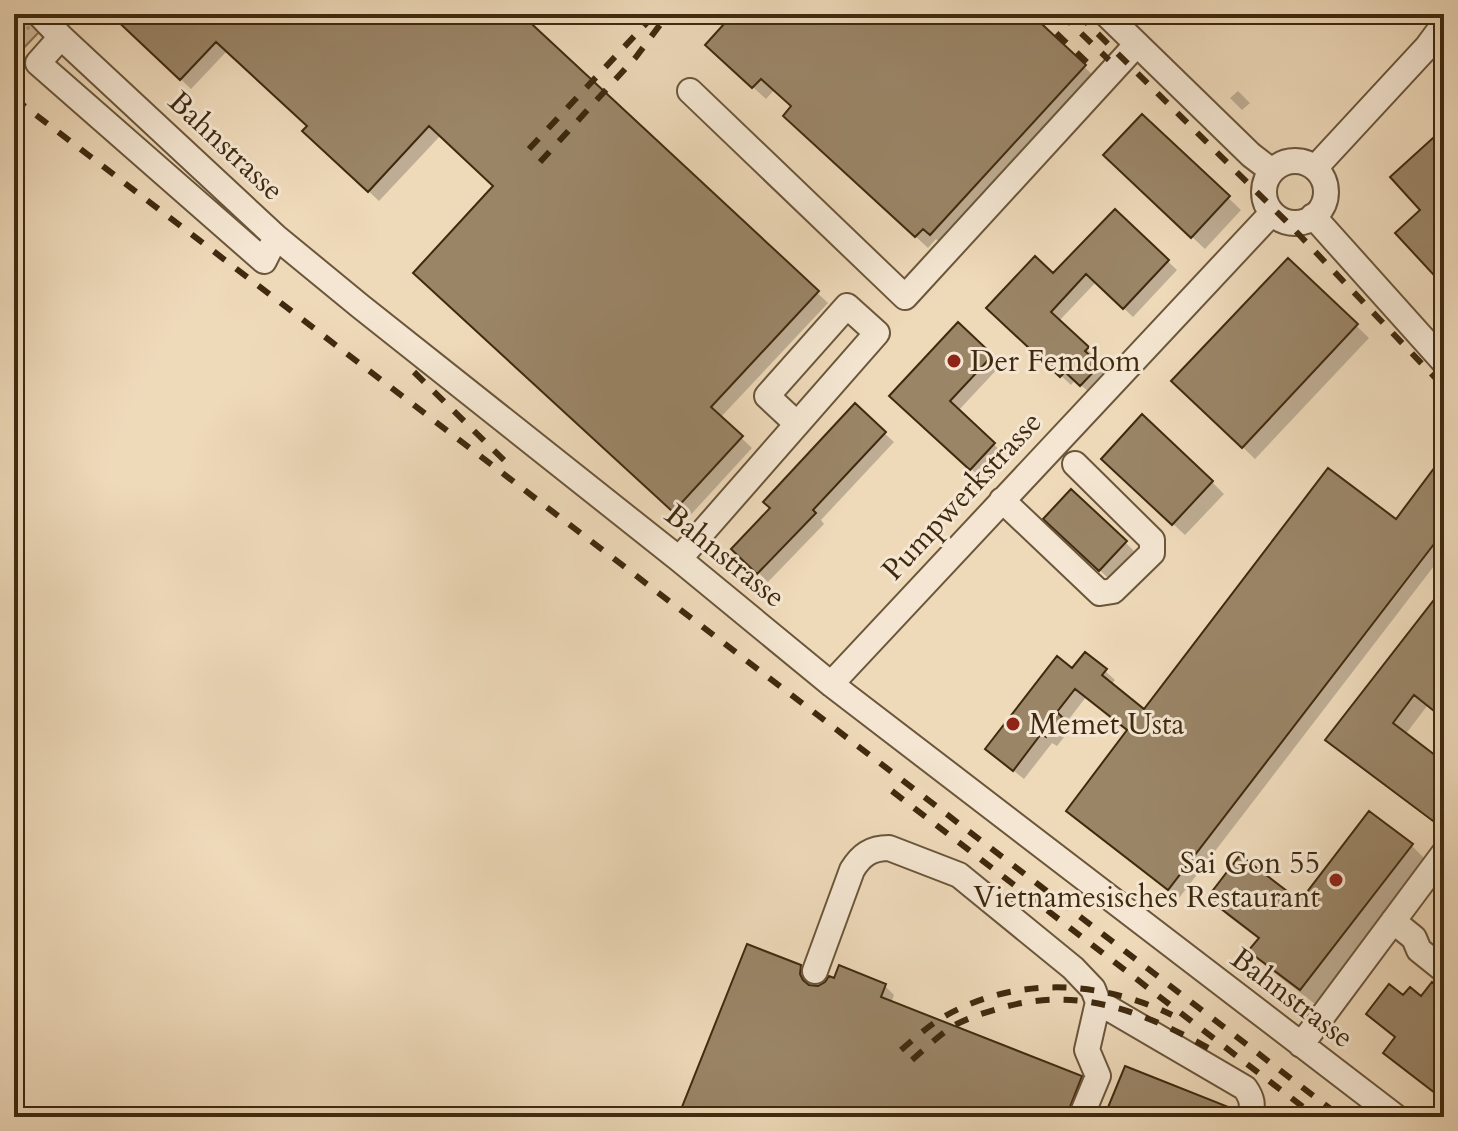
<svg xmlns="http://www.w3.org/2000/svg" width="1458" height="1131" font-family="Cardo,serif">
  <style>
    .grass { fill: url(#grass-dots); stroke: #887256; stroke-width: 2 }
    .shadow { fill: #0003 }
    .building { fill: #9a8567; stroke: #3f2a0f; stroke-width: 2 }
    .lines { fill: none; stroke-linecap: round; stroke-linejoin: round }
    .minor-casing { stroke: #6b563a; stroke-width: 28 }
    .minor { stroke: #f4e6d2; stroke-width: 24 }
    .rail { stroke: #3f2a0f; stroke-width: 6; stroke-dasharray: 14 14; stroke-linecap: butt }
    .poi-dot { fill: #8f2418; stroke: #f4e6d2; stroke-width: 3 }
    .labels { text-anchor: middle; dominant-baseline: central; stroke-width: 6; stroke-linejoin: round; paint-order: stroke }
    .street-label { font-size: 30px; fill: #3f2a0f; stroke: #f4e6d2 }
    .poi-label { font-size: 30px; fill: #3f2a0f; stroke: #f4e6d2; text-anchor: start }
  </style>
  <defs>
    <pattern id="grass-dots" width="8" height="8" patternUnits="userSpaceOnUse" patternTransform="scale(2)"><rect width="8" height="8" fill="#d0bb9c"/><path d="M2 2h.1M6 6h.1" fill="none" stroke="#aa987e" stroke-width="1.8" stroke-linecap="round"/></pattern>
  </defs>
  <rect width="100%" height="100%" fill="#eed9b9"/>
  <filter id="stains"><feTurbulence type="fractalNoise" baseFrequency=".0025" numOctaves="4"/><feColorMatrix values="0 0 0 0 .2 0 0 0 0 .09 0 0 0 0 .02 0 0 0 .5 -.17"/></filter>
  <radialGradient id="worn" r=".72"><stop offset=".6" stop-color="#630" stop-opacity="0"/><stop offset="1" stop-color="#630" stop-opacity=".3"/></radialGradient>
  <path class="grass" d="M14,14H28L42,29L14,58Z"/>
  <path class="shadow" d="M112,14H518L828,303L720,418L752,448L685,521L426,283L496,186L441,135L379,201L315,141L309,126L227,51L191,89Z
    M736,14H1028L1097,79L943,246L936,239L928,248L798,128L793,107L774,90L766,99L720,57Z
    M1238,91L1250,103L1242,110L1230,98Z
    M1142,116L1241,210L1205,249L1118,168Z
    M1115,211L1177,270L1133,317L1096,282L1058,322L1096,358L1093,361L1107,375L1090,393L1075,380L1071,385L989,308L1053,276Z
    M1288,260L1369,338L1255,459L1174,381Z
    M958,325L1001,365L958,411L1003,453L980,477L901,405Z
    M855,406L894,442L821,520L824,524L768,582L734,549L772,508Z
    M1444,465V553L1179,898L1078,821L1068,811L1129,731L1086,697L1066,723L1071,728L1057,746L1052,743L1024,779L997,758L1072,671H1105L1115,680L1111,685L1144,711L1397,522Z
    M1116,471L1212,482L1224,494L1185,535Z
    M1046,519L1125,542L1134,551L1109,579Z
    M1444,591V719L1427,706L1405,735L1444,764V830L1340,752L1328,740Z
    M1411,845L1430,864L1319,1007L1269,969L1251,951L1260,940L1228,916L1209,897L1300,904Z
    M800,967L809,977L810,987L885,986L894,995L891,1003L1080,1078L1090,1087L1077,1117H680Z"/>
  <path class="building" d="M110,14H521L819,291L711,407L743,436L673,512L413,273L493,186L429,126L368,192L302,131L307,126L216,42L180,80Z
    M733,14H1031L1086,65L930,235L923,229L915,237L783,116L791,106L761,79L752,88L705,45Z
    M1142,114L1230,196L1191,238L1103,155Z
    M1444,128V286L1395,233L1420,210L1390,177Z
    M1115,209L1169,260L1123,309L1086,274L1051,312L1089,347L1085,351L1100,365L1080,386L1065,372L1060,377L986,308L1035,256L1053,273Z
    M1288,258L1358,324L1242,448L1171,381Z
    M958,322L993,355L950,401L995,443L970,470L889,396Z
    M855,403L886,432L813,510L816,513L757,574L731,549L770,508L763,502Z
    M1142,414L1213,481L1172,525L1101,459Z
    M1444,455V531L1168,890L1066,811L1127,730L1075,689L1057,712L1062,717L1046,737L1041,734L1013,771L985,749L1057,656L1072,668L1085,652L1107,669L1102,675L1144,709L1328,468L1396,519Z
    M1071,489L1127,541L1099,571L1043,519Z
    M1444,587V719L1414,695L1393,723L1444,762V808L1433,821L1325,740Z
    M1369,811L1413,844L1300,990L1248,951L1259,938L1207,898L1240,855L1300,901Z
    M747,944L801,965L800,974L803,980L809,985L818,986L825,982L829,976L834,978L839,965L886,984L881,997L1082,1076L1066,1117H678Z
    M1432,982L1444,992V1100L1383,1053L1395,1037L1366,1014L1389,984L1403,995L1410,987L1421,996Z
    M1125,1066L1236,1110L1234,1117H1104Z"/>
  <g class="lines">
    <defs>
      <path id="minor" d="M39,14L61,37L276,237L360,306L679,559L831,684L1396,1117
        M1106,14L1251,155L1272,171
        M61,37L38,63L264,261L276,237
        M690,91L905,297L1137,44
        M1264 192a31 31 0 1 1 62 0a31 31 0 1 1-62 0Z
        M1315,168L1427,47L1444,24
        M1313,216L1444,362
        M1002,500L1100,593L1113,591L1152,553V540L1075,464
        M679,559L877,333L847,306L767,396L797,424
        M831,684L1272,213
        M1393,921L1414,938L1419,950L1444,970
        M815,971L852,870C861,855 871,848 889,848L959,875L1073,968L1093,989L1098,1002L1087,1050L1098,1076L1081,1117
        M1098,1002L1245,1088C1252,1098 1254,1105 1249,1117
        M1301,1045L1444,853"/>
    </defs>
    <use href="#minor" class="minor-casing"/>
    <use href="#minor" class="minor"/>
    <path class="rail" d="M1036,14L1093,68
      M1061,14L1109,60
      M1078,14L1286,221L1444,387
      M14,98L1341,1117
      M529,149L655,14
      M540,162L636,57L668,14
      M414,372L513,469
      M892,791L1316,1117
      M901,1050C914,1039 926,1028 940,1019C1011,976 1099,979 1172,1015
      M912,1060C926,1048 940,1034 955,1025C972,1016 990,1011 1008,1006C1087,986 1152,1016 1219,1054"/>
  </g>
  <g class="poi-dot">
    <circle cx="954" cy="361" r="8"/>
    <circle cx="1013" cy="724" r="8"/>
    <circle cx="1336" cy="880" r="8"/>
  </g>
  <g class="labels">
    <g class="street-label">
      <text transform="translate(226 146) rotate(43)">Bahnstrasse</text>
      <text transform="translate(962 496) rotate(-47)">Pumpwerkstrasse</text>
      <text transform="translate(725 556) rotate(39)">Bahnstrasse</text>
      <text transform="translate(1292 998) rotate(37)">Bahnstrasse</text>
    </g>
    <g class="poi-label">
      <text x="970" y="361">Der Femdom</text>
      <text x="1029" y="724">Memet Usta</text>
      <text x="1320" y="863" text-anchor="end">Sai Gon 55<tspan x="1320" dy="34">Vietnamesisches Restaurant</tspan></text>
    </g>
  </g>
  <rect width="1458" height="1131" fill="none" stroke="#eed9b9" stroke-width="48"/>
  <rect x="16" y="16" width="1426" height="1099" fill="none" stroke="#3f2a0f" stroke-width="4"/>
  <rect x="24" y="24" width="1410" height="1083" fill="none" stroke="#3f2a0f" stroke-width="2"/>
  <rect width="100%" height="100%" filter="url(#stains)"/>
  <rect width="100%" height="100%" fill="url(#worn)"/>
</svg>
